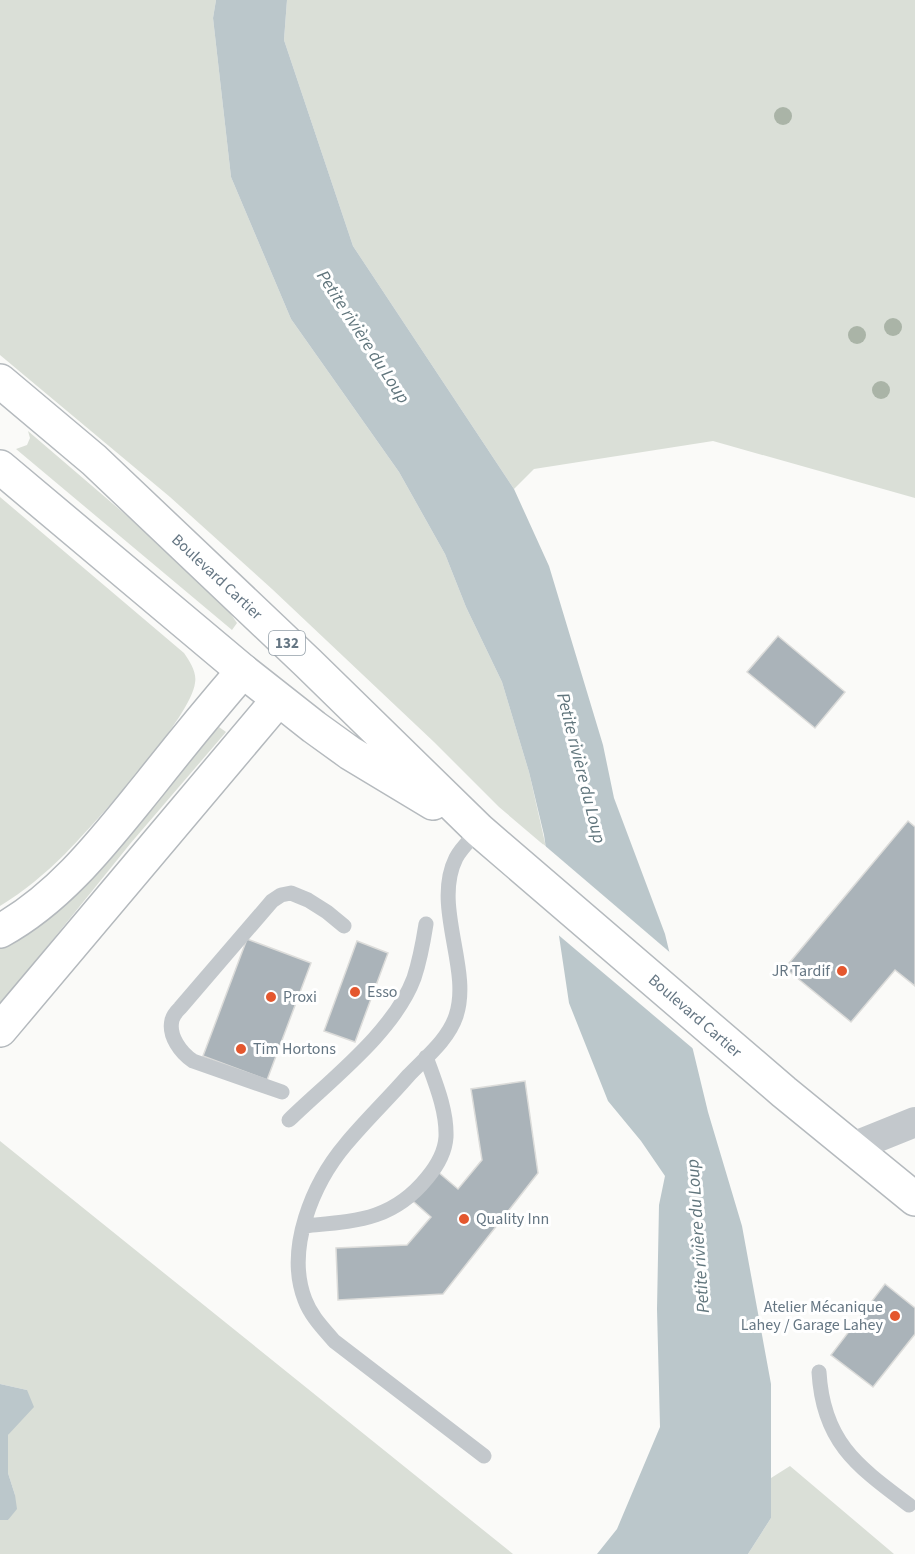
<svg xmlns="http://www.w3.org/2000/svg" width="915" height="1554" font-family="'Source Sans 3',sans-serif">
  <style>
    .green { fill: #dadfd7 }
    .water { fill: #bbc7cb }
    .pier { fill: #fafaf8 }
    .building { fill: #aab3b9; stroke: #dcdcda; stroke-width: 1.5 }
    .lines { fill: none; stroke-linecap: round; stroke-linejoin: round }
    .primary-casing { stroke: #b5babe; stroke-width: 36 }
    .highway-casing { stroke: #b4b9bd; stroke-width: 36 }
    .lane { stroke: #c3c8cc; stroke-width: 15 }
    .street { stroke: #c3c8cc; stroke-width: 30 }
    .primary { stroke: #fff; stroke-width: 33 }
    .highway { stroke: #fff; stroke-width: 33 }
    .tree { fill: #aab4a7 }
    .poi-dot { fill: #e4572e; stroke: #fff; stroke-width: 2 }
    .labels { text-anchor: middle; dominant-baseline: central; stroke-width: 6; stroke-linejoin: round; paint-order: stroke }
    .shield { fill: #fff; stroke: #939fa8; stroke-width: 1.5 }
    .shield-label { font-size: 15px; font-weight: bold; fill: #657683 }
    .street-label { font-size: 16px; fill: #657683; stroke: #fff }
    .poi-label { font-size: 16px; fill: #657683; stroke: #fff; text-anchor: start }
    .water-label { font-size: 18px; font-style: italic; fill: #60757c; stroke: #fff }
  </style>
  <rect width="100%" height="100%" fill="#fafaf8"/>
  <path class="green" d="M0,0H216L213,18L231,177L291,319L399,472L445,554L466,607L502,682L529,772L546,847L499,807L434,742L272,589L170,497L0,355Z
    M287,0H915V498L713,441L534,469L514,489L353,246L284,40Z
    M28,431L189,569L228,610L237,623L232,630L16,449L27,445L30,438Z
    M0,497L184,653C190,662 197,672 195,683C191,718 93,825 65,854C46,873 23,892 0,906Z
    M219,727L226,732L130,844L0,1005V947Z
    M0,1141L513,1554H0V1520H8L15,1495L8,1473V1435L27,1390L0,1384Z
    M790,1466L894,1554H748L771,1518V1478Z"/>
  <path class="water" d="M216,0H287L284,40L353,246L514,489L549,566L603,745L614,798L665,934L708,1112L742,1226L771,1384V1518L748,1554H597L617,1529L660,1427L657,1309L659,1205L665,1176L641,1141L608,1101L569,1003L544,835L529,772L502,682L466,607L445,554L399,472L291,319L231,177L213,18Z
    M0,1384L27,1390L34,1407L8,1435V1473L15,1495L17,1509L8,1520H0Z"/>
  <path class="pier" d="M543,844L673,955L697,1052L556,933Z"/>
  <path class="building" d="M778,636L845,692L815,728L747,672Z
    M908,821L915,827V986L895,970L851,1022L785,968Z
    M247,939L311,963L267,1080L203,1056Z
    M357,941L388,953L355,1042L324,1031Z
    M525,1081L538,1173L443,1294L338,1300L336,1248L407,1245L431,1217L406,1195L431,1166L458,1189L482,1160L471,1089Z
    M885,1284L915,1308V1334L873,1387L831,1355Z"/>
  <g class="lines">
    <defs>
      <path id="primary" d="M0,381L94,460L308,663L479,830L784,1092L915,1199
        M0,467L243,671L314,727L350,753L433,803"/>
      <path id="highway" d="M0,931C62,897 106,838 150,784C180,746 211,708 243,671
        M0,1030L278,700"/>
    </defs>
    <use href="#primary" class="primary-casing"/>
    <use href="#highway" class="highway-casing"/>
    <path class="lane" d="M479,830C472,838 461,848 456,858C432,906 472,969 456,1016C448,1040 425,1058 408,1076C388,1099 366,1120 346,1144C313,1183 285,1249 305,1300C311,1316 323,1328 334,1341L484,1456
      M282,1092L193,1061C181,1053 168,1036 172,1020C173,1016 177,1011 180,1008L272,901L281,895L291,893L308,900L327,912L344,926
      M289,1120C330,1080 394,1032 414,978C420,960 423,943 426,924
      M304,1226C355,1221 392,1221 427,1178C437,1166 445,1153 446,1137C447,1110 435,1082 426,1057
      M819,1372C823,1442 857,1466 909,1505"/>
    <path class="street" d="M853,1147L915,1122"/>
    <use href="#primary" class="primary"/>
    <use href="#highway" class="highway"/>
  </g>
  <g class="tree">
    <circle cx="783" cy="116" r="9"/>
    <circle cx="893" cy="327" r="9"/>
    <circle cx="857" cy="335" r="9"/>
    <circle cx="881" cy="390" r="9"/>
  </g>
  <g class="poi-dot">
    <circle cx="842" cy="971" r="6"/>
    <circle cx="355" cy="992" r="6"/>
    <circle cx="271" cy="997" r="6"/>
    <circle cx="241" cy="1049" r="6"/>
    <circle cx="464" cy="1219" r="6"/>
    <circle cx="895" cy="1316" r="6"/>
  </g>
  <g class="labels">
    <rect class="shield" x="269" y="631" width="36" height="24" rx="4.5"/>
    <g class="shield-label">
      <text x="287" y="643">132</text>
    </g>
    <g class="street-label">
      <text transform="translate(217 577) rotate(43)">Boulevard Cartier</text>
      <text transform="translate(695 1016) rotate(41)">Boulevard Cartier</text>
    </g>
    <g class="poi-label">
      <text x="830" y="971" text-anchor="end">JR Tardif</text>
      <text x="367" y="992">Esso</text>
      <text x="283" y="997">Proxi</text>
      <text x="253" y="1049">Tim Hortons</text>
      <text x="476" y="1219">Quality Inn</text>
      <text x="883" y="1307" text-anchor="end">Atelier Mécanique<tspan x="883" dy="18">Lahey / Garage Lahey</tspan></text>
    </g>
    <g class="water-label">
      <text transform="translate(363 337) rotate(57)">Petite rivière du Loup</text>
      <text transform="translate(581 768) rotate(76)">Petite rivière du Loup</text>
      <text transform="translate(698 1236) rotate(-94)">Petite rivière du Loup</text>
    </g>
  </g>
</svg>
